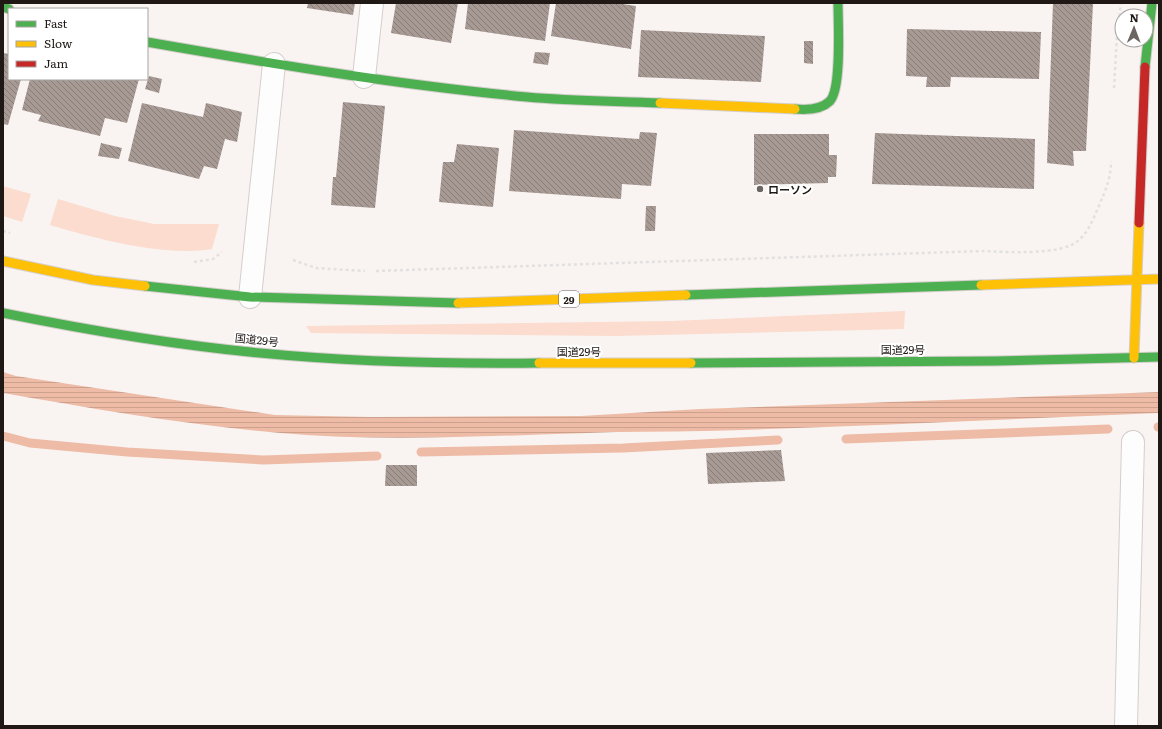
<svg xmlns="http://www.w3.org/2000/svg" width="1162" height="729" font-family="Literata,'Noto Sans JP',serif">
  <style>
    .green { fill: #fbdcce }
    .water { fill: url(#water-rules) }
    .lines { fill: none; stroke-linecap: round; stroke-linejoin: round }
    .stream { stroke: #eebca6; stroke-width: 9 }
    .building { fill: url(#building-back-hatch) }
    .street-casing { stroke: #d4cecb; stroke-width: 24 }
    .fast-casing { stroke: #d4cecb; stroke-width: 11 }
    .slow-casing { stroke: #d4cecb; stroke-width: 11 }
    .jam-casing { stroke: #d4cecb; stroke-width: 11 }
    .path { stroke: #e2e0e0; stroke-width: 2.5; stroke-dasharray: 3 3; stroke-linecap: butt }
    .street { stroke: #fefdfd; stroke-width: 22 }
    .fast { stroke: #4caf50; stroke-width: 9 }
    .slow { stroke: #ffc107; stroke-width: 9 }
    .jam { stroke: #c62828; stroke-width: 9 }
    .poi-dot { fill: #6c6562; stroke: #fff; stroke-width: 1.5 }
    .labels { text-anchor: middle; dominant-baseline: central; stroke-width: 4; stroke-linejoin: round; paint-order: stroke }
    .shield { fill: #fff; stroke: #635d5b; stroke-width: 1 }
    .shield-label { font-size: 10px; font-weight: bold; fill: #201815 }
    .poi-label { font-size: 11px; font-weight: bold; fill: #201815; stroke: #fff; text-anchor: start }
    .street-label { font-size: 11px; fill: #201815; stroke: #fff }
  </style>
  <defs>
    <pattern id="water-rules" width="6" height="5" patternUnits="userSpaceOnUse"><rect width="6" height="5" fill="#eebca6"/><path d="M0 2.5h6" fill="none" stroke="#cca18e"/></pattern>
    <pattern id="building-back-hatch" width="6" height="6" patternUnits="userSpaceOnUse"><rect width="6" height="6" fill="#a79993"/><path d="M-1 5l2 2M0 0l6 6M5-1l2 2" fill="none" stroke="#887c77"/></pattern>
  </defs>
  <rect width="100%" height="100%" fill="#f9f4f2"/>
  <path class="green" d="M3,186L31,194L22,222L3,216Z
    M58,199L115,216L154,224H219L212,249C163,257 98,239 50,225Z
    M905,311L904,329L616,336L311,333L306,326L671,321Z"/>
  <path class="water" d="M3,372L16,376L275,415L371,417L581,416L700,409L1159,392V413C1008,419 856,427 705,431C666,432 627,431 588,433C486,436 382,442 280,433C187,425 95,409 3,393Z"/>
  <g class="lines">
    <path class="stream" d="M1158,427H1159
      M3,436L30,443L127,452L264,460L377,456
      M846,439L1108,429
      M421,452L623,448L778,440"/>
  </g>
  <path class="building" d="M308,3H355L353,15L307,8Z
    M396,3H458L451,43L391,33Z
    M468,3H550L545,41L465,29Z
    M556,3H616L636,6L631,49L551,36Z
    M1053,3H1093L1086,151H1073L1074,166L1047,163Z
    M907,29L1041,32L1039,79L951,77L950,87H926L927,77L906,76Z
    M641,30L765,36L761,82L638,77Z
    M804,41H813V64L804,63Z
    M535,52L550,53L548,65L533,63Z
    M3,53L9,54V79H21L8,125L3,124Z
    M149,76L162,79L159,93L145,89Z
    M30,79H139L127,123L105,118L100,136L38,121L41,115L22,110Z
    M343,102L385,106L375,208L331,205L333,177H336Z
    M142,103L203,117L206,103L242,112L237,142L225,139L217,169L204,166L199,179L128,161Z
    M514,130L639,139L640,132L657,133L651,186L622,184L621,199L509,191Z
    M875,133L1035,139L1034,189L872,184Z
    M754,134H829V155H837L836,177H828V183L754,185Z
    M101,143L122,148L119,159L98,156Z
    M457,144L499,148L493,207L439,202L443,162H454Z
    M646,206H656L655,231H645Z
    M781,450L785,481L708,484L706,453Z
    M386,465H417V486H385Z"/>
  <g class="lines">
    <defs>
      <path id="street" d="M364,77L372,3
        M250,297L274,64
        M1126,726L1133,442"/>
      <path id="fast" d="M3,7L9,9
        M147,42C273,64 399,85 527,97C571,101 615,101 660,103
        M1145,67L1152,3
        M795,109C806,110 821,110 830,101C842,88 838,22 838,3
        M145,286L250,297L458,303
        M686,295L981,285
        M3,313C87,330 175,345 260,353C353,362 446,364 539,363
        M691,363L996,361L1159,357"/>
      <path id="slow" d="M660,103L795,109
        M3,261L93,280L145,286
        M981,285L1159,279
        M458,303L686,295
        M1134,358L1139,223
        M539,363H691"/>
      <path id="jam" d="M1139,223L1145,67"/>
    </defs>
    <use href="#street" class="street-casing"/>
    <use href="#fast" class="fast-casing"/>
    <use href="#slow" class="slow-casing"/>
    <use href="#jam" class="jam-casing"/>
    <path class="path" d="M1114,88L1117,35L1121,3
      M3,231L10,233
      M293,260L316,268L365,271
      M194,262L213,259L222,252
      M376,271L983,251C1005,252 1063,256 1079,240C1089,231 1093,219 1098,208C1105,191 1111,180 1111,161"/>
    <use href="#street" class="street"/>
    <use href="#fast" class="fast"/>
    <use href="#slow" class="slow"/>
    <use href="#jam" class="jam"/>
  </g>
  <circle class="poi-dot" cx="760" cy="189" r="4"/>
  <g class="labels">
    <rect class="shield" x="559" y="291" width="20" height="16" rx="3"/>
    <g class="shield-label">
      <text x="569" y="299">29</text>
    </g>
    <g class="poi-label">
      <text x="768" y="189">ローソン</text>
    </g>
    <g class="street-label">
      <text transform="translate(257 339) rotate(6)">国道29号</text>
      <text x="903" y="349">国道29号</text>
      <text x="579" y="351">国道29号</text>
    </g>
  </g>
  <rect width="1162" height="729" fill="none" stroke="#201815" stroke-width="8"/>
  <rect x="8" y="8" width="140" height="72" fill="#ffffff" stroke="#a6a3a1"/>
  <rect x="16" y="21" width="20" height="6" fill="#4caf50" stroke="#a6a3a1"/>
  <text x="44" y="28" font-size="12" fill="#201815">Fast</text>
  <rect x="16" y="41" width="20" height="6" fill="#ffc107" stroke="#a6a3a1"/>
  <text x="44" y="48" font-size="12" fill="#201815">Slow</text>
  <rect x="16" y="61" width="20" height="6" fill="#c62828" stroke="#a6a3a1"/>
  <text x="44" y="68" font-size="12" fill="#201815">Jam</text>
  <g transform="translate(1134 28) rotate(1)"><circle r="19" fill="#ffffff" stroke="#a6a3a1"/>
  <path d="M0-3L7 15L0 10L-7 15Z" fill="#6c6562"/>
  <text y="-6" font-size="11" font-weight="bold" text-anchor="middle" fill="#201815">N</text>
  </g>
</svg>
